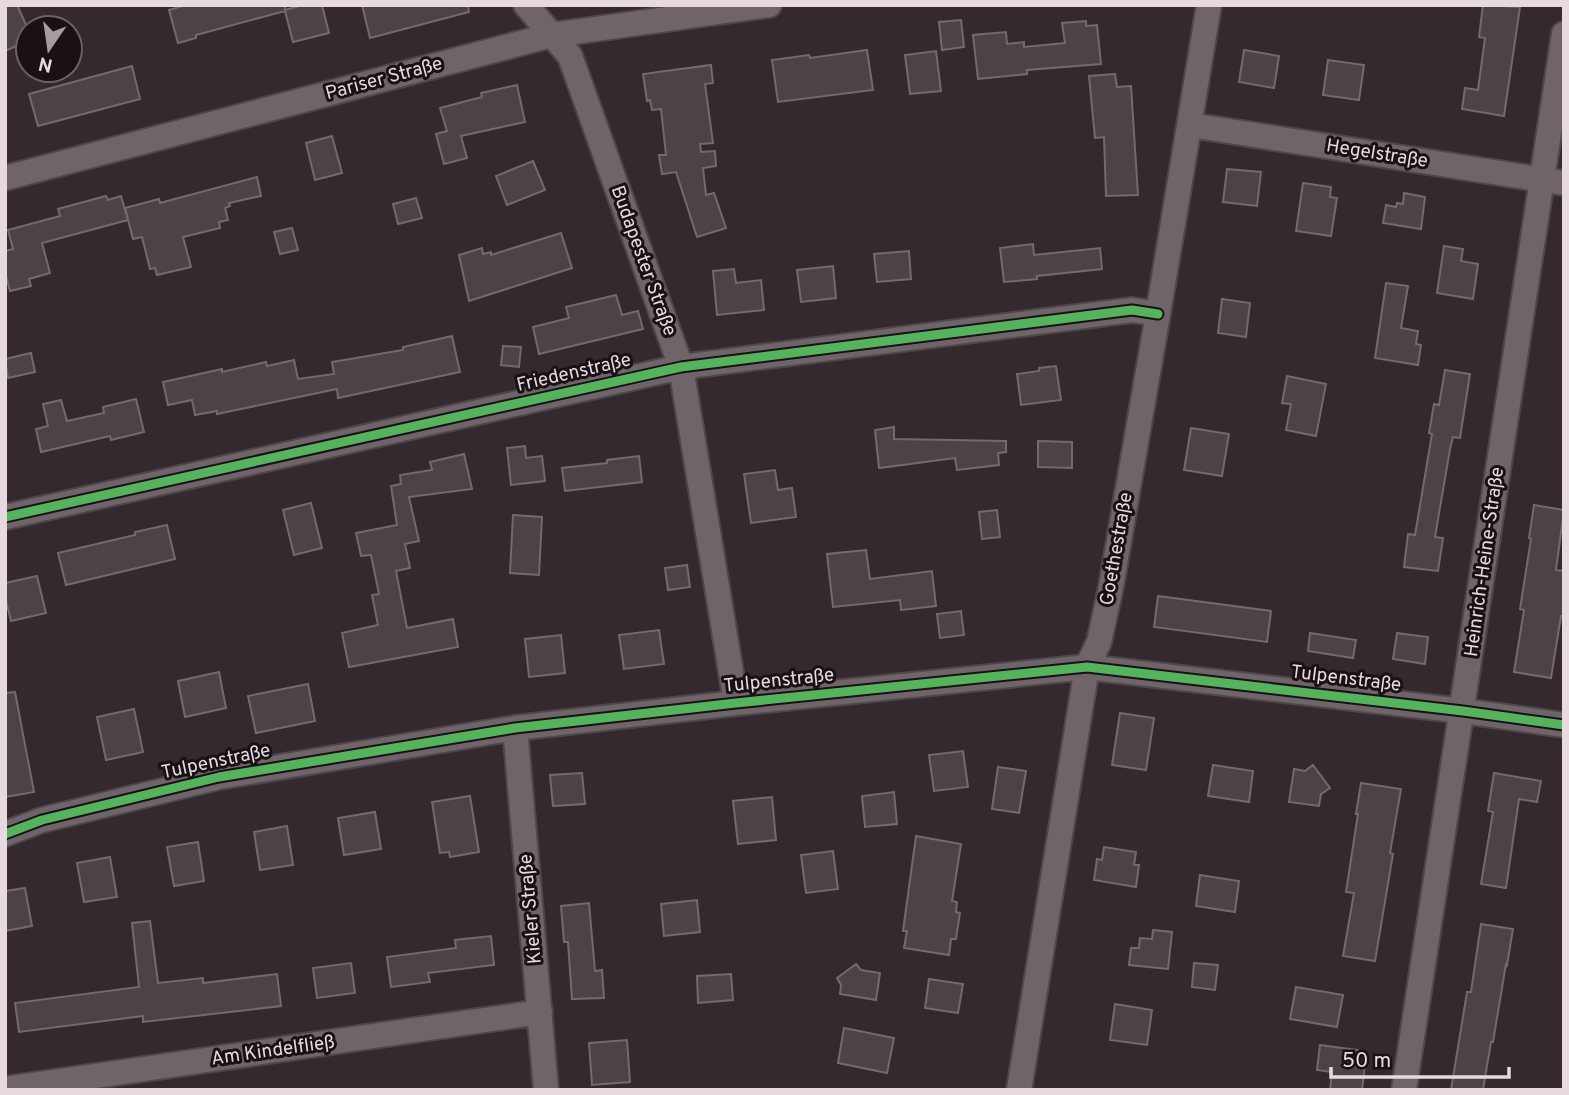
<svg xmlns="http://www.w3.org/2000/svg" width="1569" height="1095" font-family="Overpass,sans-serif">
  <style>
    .building { fill: #4c4348; stroke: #73696e; stroke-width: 2 }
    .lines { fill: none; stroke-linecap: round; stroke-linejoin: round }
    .minor-casing { stroke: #4f464b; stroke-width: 28 }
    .minor { stroke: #6e646a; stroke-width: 24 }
    .cycleway-casing { stroke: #191116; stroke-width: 13 }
    .cycleway { stroke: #56b35d; stroke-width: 9 }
    .labels { text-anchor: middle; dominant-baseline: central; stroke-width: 6; stroke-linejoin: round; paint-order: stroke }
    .street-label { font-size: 19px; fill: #e6d9e0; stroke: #191116 }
  </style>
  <rect width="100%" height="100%" fill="#34292f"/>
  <path class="building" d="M5,5H17L28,29V41L5,51Z
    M186,5H285V10L303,5H322L329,33L293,42L285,11L196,35V38L178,43L169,10Z
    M362,5H468L469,12L370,38Z
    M1483,5L1520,7L1504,116L1462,109L1465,88L1478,90L1485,38L1479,37Z
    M961,20L964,47L942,50L939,22Z
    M1086,21V26L1097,25L1101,64L1027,70V74L978,79L973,35L1006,32L1007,44L1024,42V47L1065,43L1062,23Z
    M867,50L873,90L778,102L772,60L809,55L810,58Z
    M1244,50L1279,56L1274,88L1239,82Z
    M936,51L941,91L910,94L905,55Z
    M1328,60L1364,65L1359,100L1323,95Z
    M711,65L713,83L705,84L713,143L700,144L701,152L715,151L716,166L703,168L706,195L714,193L726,228L697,237L676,172L662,174L659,155H666L661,109L652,110L650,100L647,101L643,74Z
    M132,66L140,99L38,126L29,94Z
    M1115,74L1117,87L1131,86L1138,195L1106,196L1104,137L1095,138L1089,76Z
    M517,85L525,122L461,136L467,158L444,164L436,134L447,131L440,108L482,97L481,93Z
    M332,136L342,173L315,180L306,143Z
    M533,161L545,190L507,205L496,176Z
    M1227,169L1261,172L1257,206L1223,202Z
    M257,177L261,196L229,203L230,206L225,208L228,220L219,222L220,228L183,237L191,267L157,275L155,268L150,269L142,237L133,239L125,208L159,199L160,203Z
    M1303,183L1331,187L1330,197L1337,198L1331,236L1296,231Z
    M1404,193L1425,197L1421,229L1383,223L1386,205L1396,207L1397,203L1403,204Z
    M106,196L108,200L121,196L128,220L42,243L50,273L29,279L31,286L10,291L5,272V251L13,249L8,230L60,216L58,209Z
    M416,198L422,218L398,224L393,204Z
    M292,228L298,250L280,254L274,232Z
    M561,233L572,268L469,301L459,255L482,248L483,254L491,252V255Z
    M1033,244L1034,255L1100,248L1102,269L1037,276V279L1004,282L1000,248Z
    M1444,246L1463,249L1461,261L1478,264L1473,299L1437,293Z
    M909,251L911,279L877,282L874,254Z
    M833,266L836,298L801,302L797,270Z
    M734,269L736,283L761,280L764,310L717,315L713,271Z
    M1386,283L1408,286L1401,328L1418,331L1416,344L1421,345L1418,365L1375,358Z
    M616,295L622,315L638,311L643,329L539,354L533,327L569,318L566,307Z
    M1222,299L1250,303L1246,337L1218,333Z
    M452,336L460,372L338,398L337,389L217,414V411L195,415L192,400L168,405L163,382L222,369V372L266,362L267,366L294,360L298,379L334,374L332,362L403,350V347Z
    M503,346L521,347L519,367L501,365Z
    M31,353L35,372L8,378L5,359Z
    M1056,366L1061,400L1021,405L1017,374L1039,371V368Z
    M1445,370L1470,374L1460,438L1453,437L1450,449L1435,537L1443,538L1438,571L1404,567L1408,534L1415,535L1430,446L1432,434L1429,433L1434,404L1439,405Z
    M1287,376L1326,384L1316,436L1286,430L1291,404L1282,403Z
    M136,399L144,432L111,440L110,436L41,452L36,429L48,426L43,404L61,400L67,421L104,413L103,407Z
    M894,427V439L1006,441V452L998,453L999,465L957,470L955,458L879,468L875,430Z
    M1191,428L1229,434L1222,476L1184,470Z
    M1038,441L1072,442V468L1038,467Z
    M525,446L526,458L542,456L545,481L511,485L507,448Z
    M464,454L472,489L409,497L419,541L405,544L410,568L396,571L407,628L453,619L458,647L349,667L342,633L378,625L372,595L379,594L371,555L361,556L356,533L397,525L391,486L401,484L400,475L432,470L430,462Z
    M639,456L642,482L565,491L562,468L607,463V460Z
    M775,470L778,490L792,488L796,517L751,523L744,474Z
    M311,503L322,548L294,555L283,510Z
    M1534,505L1564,510L1556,570L1564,571V616H1561L1551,678L1514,672L1524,610L1520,609L1531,539L1529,538Z
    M997,510L1000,537L982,539L979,512Z
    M513,515L542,517L539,575L510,573Z
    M167,525L175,559L66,585L58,553L135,535V532Z
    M866,550L870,579L932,571L936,606L901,610L900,600L833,607L827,554Z
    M687,565L690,587L668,590L665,568Z
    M37,576L46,613L11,621L5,597V583Z
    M1158,596L1271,611L1267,642L1154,627Z
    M961,611L964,635L940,638L937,614Z
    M659,630L664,664L624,669L619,635Z
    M1310,633L1356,640L1353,658L1308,651Z
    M1397,633L1428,637L1425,664L1393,659Z
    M561,635L565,673L529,677L525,639Z
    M219,672L226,708L185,717L178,681Z
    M308,684L315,721L256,733L248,696Z
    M15,692L34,792L5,797V693Z
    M134,709L143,752L106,760L97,717Z
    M1120,713L1154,718L1146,770L1112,765Z
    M963,751L968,787L934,791L929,755Z
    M1213,765L1253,771L1249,802L1208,796Z
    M1313,765L1330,788L1321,794L1319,806L1289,802L1294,769L1305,771Z
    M998,767L1026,771L1019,813L992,809Z
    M582,773L585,804L553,806L550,775Z
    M1494,773L1541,781L1537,802L1519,799L1506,888L1481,884L1493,812L1488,811Z
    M1361,783L1401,789L1390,853L1393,854L1375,961L1343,956L1354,893L1346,892L1358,814H1356Z
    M894,792L897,824L865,827L862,796Z
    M470,796L479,852L450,857L449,852L440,853L432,802Z
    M772,797L776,840L738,844L733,801Z
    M375,812L381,849L344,855L338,818Z
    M287,826L293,865L260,870L254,832Z
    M916,836L961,844L952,901L957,902L956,912L960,913L956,939H951L949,955L904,948L907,931H903Z
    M198,842L204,881L174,886L167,847Z
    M1104,847L1136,852L1134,865H1139L1136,887L1094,880L1097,859L1102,860Z
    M833,851L838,889L806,893L801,855Z
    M110,857L117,897L84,902L77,863Z
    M1200,875L1239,881L1235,912L1196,906Z
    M25,888L32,926L5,931V891Z
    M697,900L700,932L664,936L661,904Z
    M589,903L595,971L602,970L604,998L572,999L568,942H564L561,906Z
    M150,921L158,983L203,978V983L277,974L281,1006L143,1022V1016L19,1032L15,1003L139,987L132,923Z
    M1481,924L1513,929L1507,965L1506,964L1493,1042H1491L1483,1090H1451L1467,992H1471Z
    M1153,930L1172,932L1168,969L1129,965L1131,948H1139L1140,938L1152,939Z
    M491,936L494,965L428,973L430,982L391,987L387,957L456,948L455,940Z
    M351,963L355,993L317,998L313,968Z
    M1194,963L1218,965L1215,990L1192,987Z
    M856,964L861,970L880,973L876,1000L840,994L841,985L837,978Z
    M731,974L733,1000L698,1003L697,976Z
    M929,979L963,984L958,1013L925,1008Z
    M1296,987L1343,995L1337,1027L1290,1019Z
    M1115,1004L1152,1010L1147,1045L1110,1040Z
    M844,1028L894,1038L887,1073L838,1063Z
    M627,1040L630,1082L592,1085L589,1043Z
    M1320,1045L1358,1050L1356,1063L1365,1064L1362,1090H1330L1332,1072L1317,1070Z"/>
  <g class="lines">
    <defs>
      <path id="minor" d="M526,5L570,56L681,367L736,703
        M1190,125L1564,183
        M5,178L552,35L769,5
        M5,517L681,367L1132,310L1158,314
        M515,728L546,1090
        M5,834L42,820L219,777L515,728L736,703L1087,667L1463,711L1564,725
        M5,1089L540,1012
        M1019,1090L1087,667L1099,642L1111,587L1158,314L1209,5
        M1404,1090L1564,34"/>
    </defs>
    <use href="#minor" class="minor-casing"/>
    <use href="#minor" class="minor"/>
    <defs>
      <path id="cycleway" d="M5,517L681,367L1132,310L1158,314
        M5,834L42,820L219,777L515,728L736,703L1087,667L1463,711L1564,725"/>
    </defs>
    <use href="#cycleway" class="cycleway-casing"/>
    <use href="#cycleway" class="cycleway"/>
  </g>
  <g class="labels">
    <g class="street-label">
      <text transform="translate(384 79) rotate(-15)">Pariser Straße</text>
      <text transform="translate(1377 154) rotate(9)">Hegelstraße</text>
      <text transform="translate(643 261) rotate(70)">Budapester Straße</text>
      <text transform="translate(574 373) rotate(-13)">Friedenstraße</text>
      <text transform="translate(1117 549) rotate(-80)">Goethestraße</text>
      <text transform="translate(1485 562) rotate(-82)">Heinrich-Heine-Straße</text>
      <text transform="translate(1346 679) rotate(7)">Tulpenstraße</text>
      <text transform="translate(779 681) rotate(-6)">Tulpenstraße</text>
      <text transform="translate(216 762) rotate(-12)">Tulpenstraße</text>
      <text transform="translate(531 909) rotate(-95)">Kieler Straße</text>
      <text transform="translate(273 1051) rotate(-8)">Am Kindelfließ</text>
    </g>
  </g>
  <rect width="1569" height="1095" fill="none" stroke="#e6d9e0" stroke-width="14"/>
  <g transform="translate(49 49) rotate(193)"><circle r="33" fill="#191116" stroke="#6b6167" stroke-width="2"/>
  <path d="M0-5L12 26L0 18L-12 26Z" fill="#a89ba2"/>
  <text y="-10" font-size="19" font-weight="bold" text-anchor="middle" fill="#e6d9e0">N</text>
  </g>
  <path d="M1331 1067v10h178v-10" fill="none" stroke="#e6d9e0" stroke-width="3.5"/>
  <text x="1342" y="1067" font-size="21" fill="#e6d9e0" stroke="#191116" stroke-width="5" paint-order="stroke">50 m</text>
</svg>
